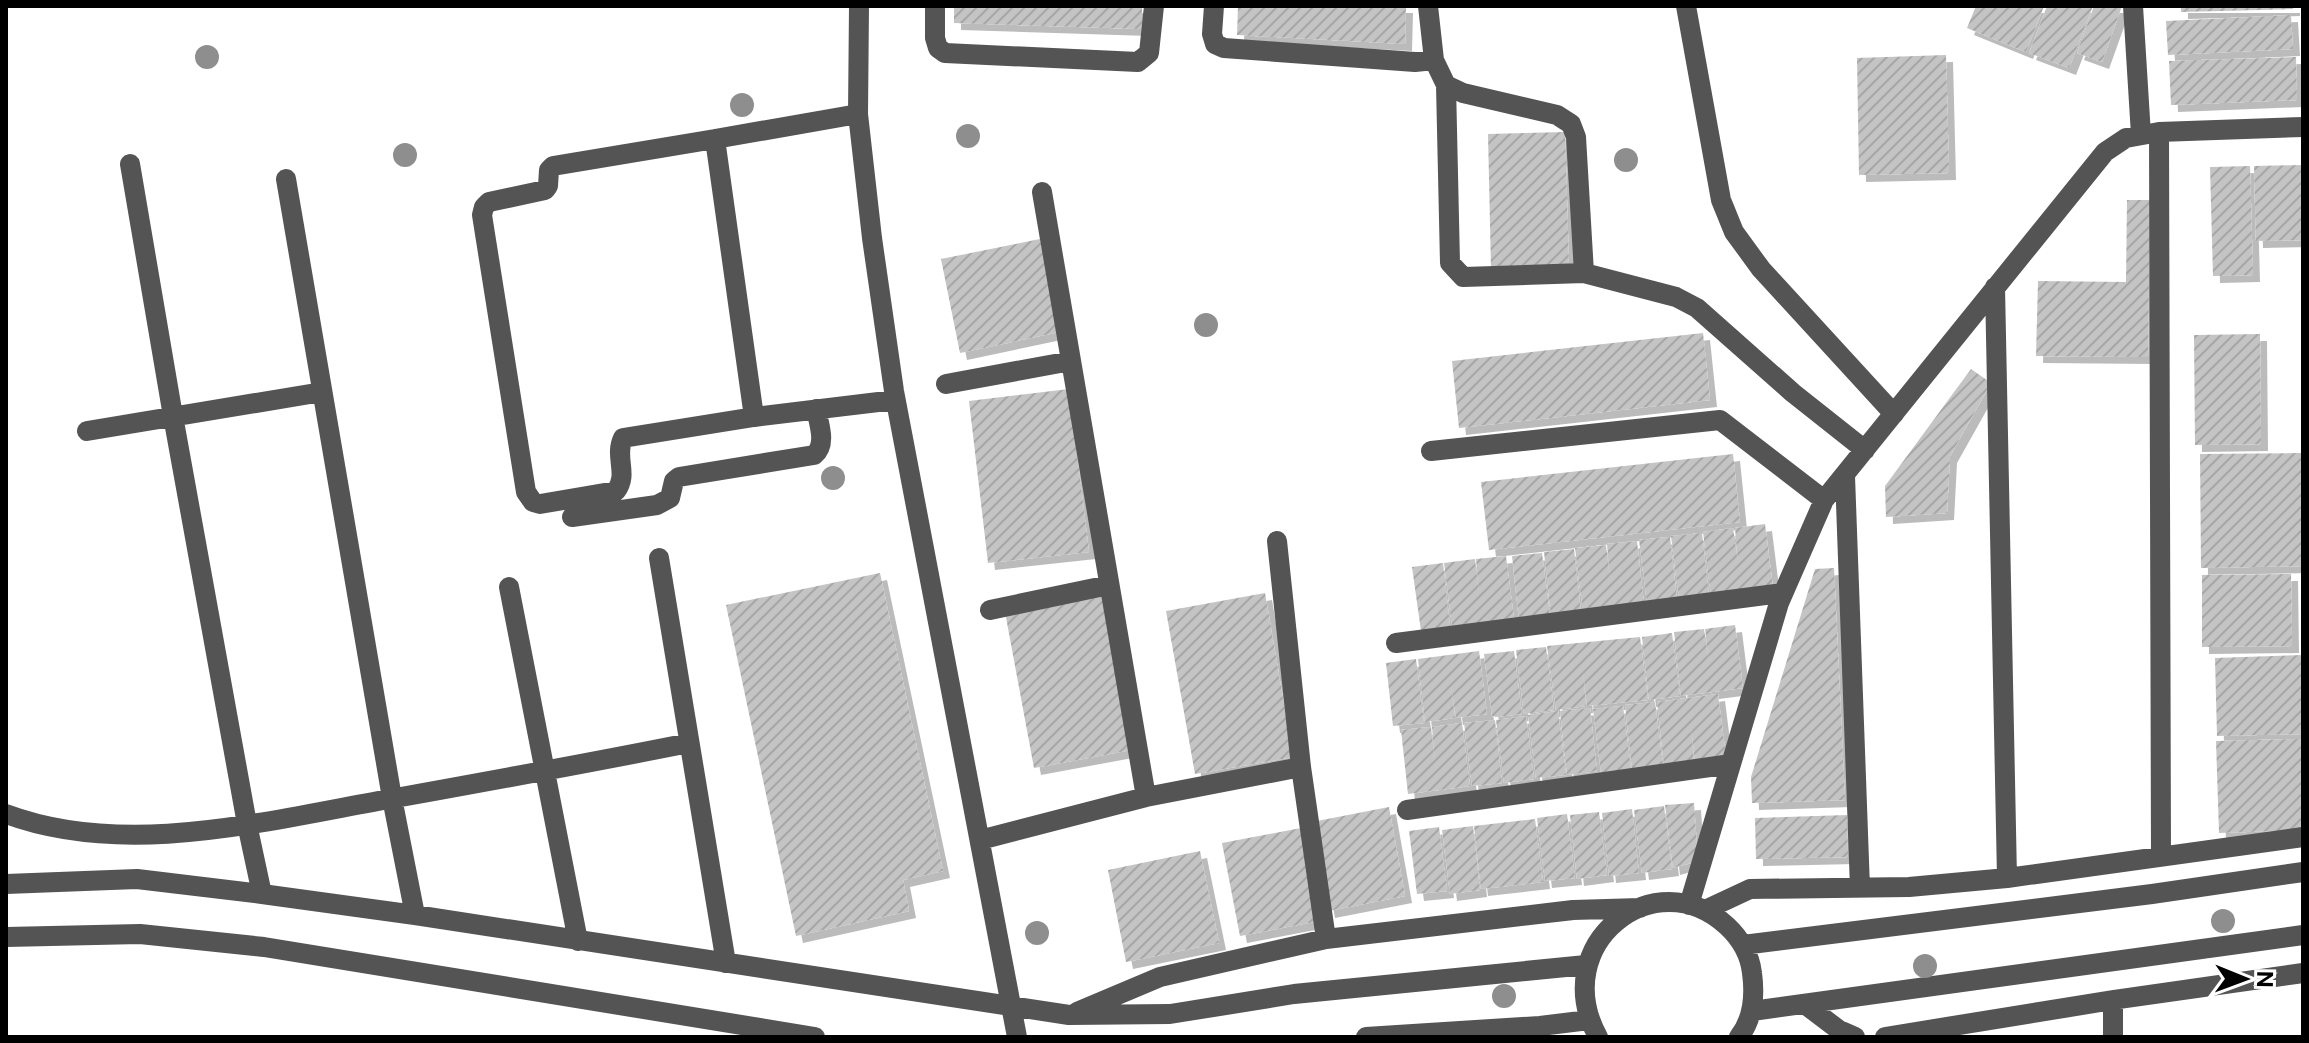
<svg xmlns="http://www.w3.org/2000/svg" width="2309" height="1043" font-family="'Public Sans',sans-serif">
  <style>
    .building { fill: url(#building-hatch); filter: url(#shadow) }
    .lines { fill: none; stroke-linecap: round; stroke-linejoin: round }
    .minor { stroke: #545454; stroke-width: 20 }
    .tree { fill: #8e8e8e }
  </style>
  <defs>
    <pattern id="building-hatch" width="6" height="6" patternUnits="userSpaceOnUse" patternTransform="scale(2)"><rect width="6" height="6" fill="#c4c4c4"/><path d="M-1 1l2-2M0 6l6-6M5 7l2-2" fill="none" stroke="#a7a7a7"/></pattern>
    <filter id="shadow"><feDropShadow dx="7" dy="7" stdDeviation="0" flood-color="#0004"/></filter>
  </defs>
  <rect width="100%" height="100%" fill="#fff"/>
  <path class="building" d="M954,6H1142V29L954,23Z
    M1238,6H1406L1405,44L1237,35Z
    M1976,6H2044L2026,52L1967,28Z
    M2047,6H2093L2069,68L2029,53Z
    M2094,6H2122L2102,62L2077,53Z
    M2181,6H2293V9L2181,12Z
    M2291,15L2293,49L2168,55L2166,21Z
    M1946,55L1949,173L1859,175L1857,58Z
    M2296,57L2297,100L2171,105L2169,61Z
    M1565,132L1569,266L1491,269L1488,134Z
    M2303,165V240L2256,241L2254,166Z
    M2250,166L2253,275L2213,276L2210,167Z
    M2127,200H2150L2148,357L2036,356L2038,281L2126,282Z
    M1040,239L1059,332L960,353L941,259Z
    M1703,333L1710,400L1459,428L1452,361Z
    M2260,334L2261,444L2195,445L2194,335Z
    M1971,369L1991,383L1950,456L1947,513L1886,517L1885,486Z
    M1069,389L1089,552L988,563L969,401Z
    M2303,453V566L2201,568L2200,454Z
    M1733,454L1740,522L1489,550L1481,482Z
    M1765,524L1773,588L1711,595L1703,532L1733,528L1738,563L1735,528Z
    M1702,533L1709,596L1679,600L1671,536Z
    M1670,537L1677,600L1647,603L1639,540Z
    M1637,541L1644,604L1583,612L1575,548L1606,545L1610,579L1607,544Z
    M1574,549L1581,612L1551,616L1544,552Z
    M1542,553L1550,616L1519,620L1512,556Z
    M1506,556L1514,619L1452,626L1444,563L1475,559L1479,594L1476,559Z
    M1443,563L1450,627L1421,631L1412,567Z
    M1834,568L1845,800L1752,803L1751,777L1815,569Z
    M880,573L943,871L903,880L909,911L796,936L726,605Z
    M2291,574L2292,646L2202,647V575Z
    M1265,593L1293,757L1195,774L1166,611Z
    M1102,594L1131,750L1034,768L1005,612Z
    M1735,625L1743,688L1681,696L1674,632L1704,629L1709,662L1705,629Z
    M1672,633L1680,696L1649,700L1642,637Z
    M1640,637L1648,700L1587,706L1583,671L1586,706L1556,710L1547,646Z
    M1546,647L1554,710L1524,714L1516,650Z
    M1479,651L1487,714L1456,718L1451,685L1455,718L1425,722L1418,659Z
    M1514,651L1522,714L1496,717L1492,716L1484,654Z
    M2303,655V734L2217,736L2215,658Z
    M1416,659L1424,723L1393,726L1386,663Z
    M1718,694L1726,757L1695,761L1691,726L1694,761L1664,765L1657,702Z
    M1655,702L1663,765L1632,769L1625,705Z
    M1623,706L1631,769L1601,773L1593,709Z
    M1590,708L1597,771L1567,775L1560,711Z
    M1558,711L1566,775L1536,778L1528,715Z
    M1526,716L1534,779L1504,783L1496,720Z
    M1495,720L1502,783L1472,786L1464,723Z
    M1462,723L1470,786L1408,794L1401,730L1431,727L1435,762L1432,727Z
    M2303,739V830L2219,833L2216,741Z
    M1694,803L1698,861L1673,868L1665,805Z
    M1664,806L1672,869L1642,873L1634,810Z
    M1389,807L1405,896L1328,911L1312,822Z
    M1632,809L1639,873L1609,876L1602,813Z
    M1599,812L1607,875L1577,879L1570,815Z
    M1567,814L1575,878L1545,881L1537,818Z
    M1847,815L1848,857L1756,859L1755,818Z
    M1535,819L1543,882L1481,889L1474,826Z
    M1473,826L1480,890L1450,894L1442,830Z
    M1439,827L1447,891L1417,894L1409,831Z
    M1301,828L1319,921L1240,936L1222,843Z
    M1200,851L1219,943L1126,962L1108,870Z"/>
  <g class="lines">
    <path class="minor" d="M859,6L858,114L872,238L894,391L1017,1037
      M935,6V38L938,48L945,53L1138,62L1149,53L1154,6
      M1214,6L1212,34L1215,44L1224,48L1415,62L1434,60
      M1428,6L1434,60L1446,85L1463,93L1557,115L1571,124L1576,137L1584,273L1676,297L1697,308L1793,393L1865,450
      M1686,6L1721,200L1734,232L1761,269L1894,414
      M2133,6L2141,135
      M1446,85L1450,263L1463,277L1584,273
      M2159,132L2161,857
      M715,139L858,114
      M130,164L173,416L247,824L262,894
      M286,179L392,798L415,915
      M1042,192L1146,797
      M1995,287L2007,878
      M946,384L1071,361
      M754,417L715,139L553,166L549,170L548,186L545,190L489,202L484,207L482,215L526,492L533,502L540,504L616,491C629,474 614,457 623,438L754,417L895,400
      M87,431L322,392
      M1431,451L1720,420L1824,500
      M1845,476L1860,888
      M572,517L657,505L670,498L674,481L679,477L814,455C827,445 819,424 816,409
      M1277,541L1301,767L1326,939
      M659,558L726,963
      M509,587L578,941
      M990,610L1109,585
      M1396,643L1782,593
      M1407,810L1731,764
      M6,814C127,859 268,820 390,799C490,781 589,763 689,743
      M980,840L1146,797L1301,767
      M6,884L137,879L262,894L415,915L1069,1015L1170,1014L1294,994L1586,965
      M1689,905L1779,603L1824,500L2105,152L2126,138L2159,132L2303,127
      M1705,910L1750,889L1909,887L2007,878L2303,837
      M6,937L140,934L264,947L815,1037
      M1743,945L2152,894L2303,872
      M1806,1005L1839,1030L1855,1037
      M1752,1011L2303,935
      M1077,1012L1160,977L1326,939L1573,910L1640,908
      M1366,1037L1540,1026L1589,1020
      M1598,1037C1547,944 1655,859 1727,926C1740,938 1750,955 1752,973C1755,995 1753,1019 1739,1037
      M1885,1037L2113,1000L2303,973
      M2113,1037V1000"/>
  </g>
  <g class="tree">
    <circle cx="207" cy="57" r="12"/>
    <circle cx="742" cy="105" r="12"/>
    <circle cx="968" cy="136" r="12"/>
    <circle cx="405" cy="155" r="12"/>
    <circle cx="1626" cy="160" r="12"/>
    <circle cx="1206" cy="325" r="12"/>
    <circle cx="833" cy="478" r="12"/>
    <circle cx="2223" cy="921" r="12"/>
    <circle cx="1037" cy="933" r="12"/>
    <circle cx="1925" cy="966" r="12"/>
    <circle cx="1504" cy="996" r="12"/>
  </g>
  <rect width="2309" height="1043" fill="none" stroke="#000000" stroke-width="16"/>
  <g transform="translate(2245 979) rotate(91)" stroke="#ffffff" stroke-width="6" paint-order="stroke">
  <path d="M0-6L14 30L0 20L-14 30Z" fill="#000000"/>
  <text y="-12" font-size="22" font-weight="bold" text-anchor="middle" fill="#000000">N</text>
  </g>
</svg>
